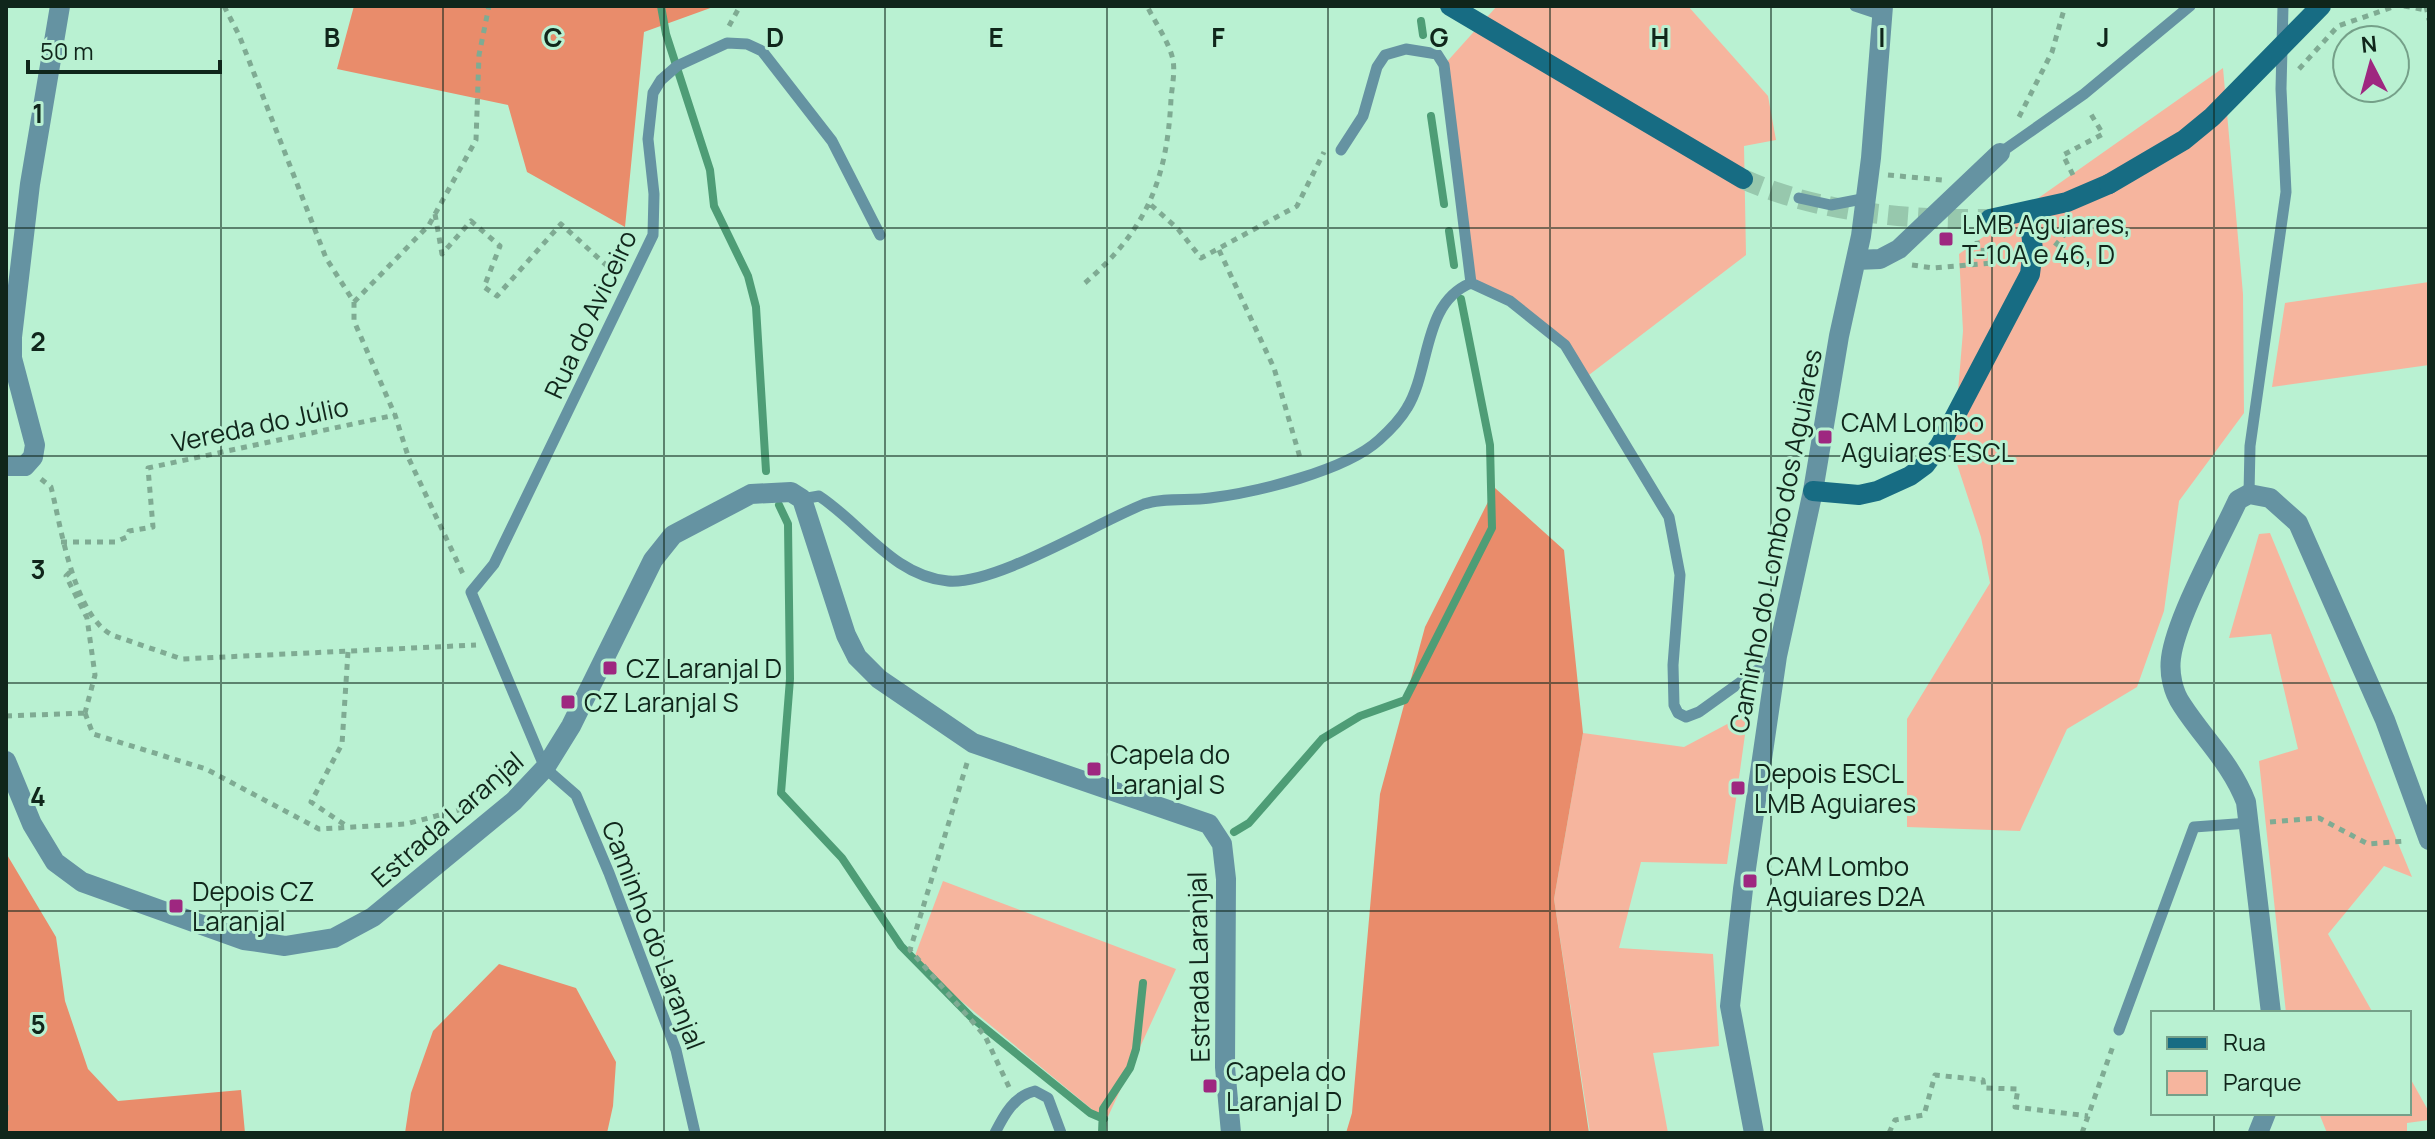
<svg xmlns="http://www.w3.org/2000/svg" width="2435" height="1139" font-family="Manrope,sans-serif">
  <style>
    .green { fill: #f6b59e }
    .forest { fill: #e98c6b }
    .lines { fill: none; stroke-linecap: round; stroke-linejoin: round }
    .stream { stroke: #4e9d76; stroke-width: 8 }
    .secondary-tunnel { stroke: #97c8ad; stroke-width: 20; stroke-dasharray: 20 10; stroke-linecap: butt }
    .path { stroke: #7fab93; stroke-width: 5; stroke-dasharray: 6 6; stroke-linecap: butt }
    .lane { stroke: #6593a2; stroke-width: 11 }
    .street { stroke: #6593a2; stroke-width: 20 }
    .secondary { stroke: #176c83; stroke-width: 20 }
    .secondary-bridge { stroke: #176c83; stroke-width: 20 }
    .grid { fill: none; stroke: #10261b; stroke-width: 2; stroke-opacity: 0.55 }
    .poi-dot { fill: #9e2780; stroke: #b9f1d2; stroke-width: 3 }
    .labels { text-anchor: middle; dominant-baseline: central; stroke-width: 6; stroke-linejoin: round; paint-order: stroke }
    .poi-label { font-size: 26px; fill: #10261b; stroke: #b9f1d2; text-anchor: start }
    .street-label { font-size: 26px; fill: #10261b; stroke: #b9f1d2 }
    .grid-label { font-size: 26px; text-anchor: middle; font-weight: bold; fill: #10261b; stroke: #b9f1d2; stroke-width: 6; stroke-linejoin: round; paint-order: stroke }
  </style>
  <rect width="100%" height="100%" fill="#b9f1d2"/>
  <path class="green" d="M1497,6H1688L1768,96L1776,140L1744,146L1746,255L1585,378L1565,345L1510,301L1471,283L1444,65Z
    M2223,68L2243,294L2244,413L2179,501L2164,611L2137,687L2067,729L2020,831L1907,827V719L1990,583L1981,537L1953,452L1963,331L1959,254Z
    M2429,282V365L2272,387L2285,303Z
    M2270,533L2412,877L2384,866L2328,934L2373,1013H2286L2259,761L2298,749L2271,634L2229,638L2259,534Z
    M1748,713L1727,864L1641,862L1619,948L1713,954L1719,1046L1653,1053L1668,1133H1590L1554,899L1583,733L1684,747Z
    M943,881L1176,969L1106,1121L913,961Z
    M2409,1076L2429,1112V1120L2407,1123V1133H2327L2319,1113H2409Z"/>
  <path class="forest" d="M354,6H716L644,32L625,227L527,172L508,105L337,69Z
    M1495,488L1564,550L1583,733L1554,899L1589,1133H1346L1352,1113L1380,794L1425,627Z
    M6,853L56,937L65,1001L88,1069L118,1101L241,1090L245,1133H6Z
    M499,964L576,988L616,1062L613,1106L607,1133H405L411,1093L433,1031Z"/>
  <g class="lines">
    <path class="stream" d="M661,6L666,34L710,170L714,206L748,276L756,307L766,471
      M1421,21L1423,35
      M1431,116L1444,204
      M1449,231L1454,265
      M779,505L788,524L790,679L781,793L842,858L901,946L971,1017L1090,1113L1104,1119
      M1234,832L1249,823L1322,739L1360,716L1405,700L1492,528L1490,445L1461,299
      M1102,1133L1103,1109L1130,1068L1136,1049L1143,983"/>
    <path class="secondary-tunnel" d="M1743,179C1819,213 1908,220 1990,219"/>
    <path class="path" d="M224,6L239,35L326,258L354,302V321L395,415L409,459L463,574
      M2404,6L2426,10
      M2426,6L2429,20
      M729,26L740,6
      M2299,69L2338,26L2396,6
      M2019,117L2052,52L2065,6
      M1888,175L1942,180
      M2073,175L2063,155L2103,134L2089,111
      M1151,205L1178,229L1201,258L1297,206L1324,152
      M435,214L442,254L471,221L500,246L484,287L497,296L561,224L617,275
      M2055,246L2074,223
      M1219,250L1274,368L1301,461
      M1912,265L1933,268L1992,263L1990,251L1978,250L1977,240
      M1085,283C1146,230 1167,181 1171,99C1172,86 1176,69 1172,56C1167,39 1155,22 1147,6
      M354,302L429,225L476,140L479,55L489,6
      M41,479L51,487C61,526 73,614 112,635L182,659L476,645
      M61,542H115L127,537L129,531L153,527L148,468L395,415
      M70,572L66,576L87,618L95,675L85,713
      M348,652L342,744L311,802L348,827
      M85,713L93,734L206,769L319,829L406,824L470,807
      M6,716L85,713
      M967,763L910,950L985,1036L1009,1087
      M2270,822L2319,818L2368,844L2406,841
      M6,1105V1115
      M1889,1133L1895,1120L1924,1115L1935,1075L1983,1080L1984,1088L2018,1089L2015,1107L2088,1116
      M2082,1133L2113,1046"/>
    <path class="lane" d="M1855,6L1882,15
      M1341,150L1363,116L1377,67L1385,55L1406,49L1437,54L1444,65L1471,283
      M2000,153L2084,94L2190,6
      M1799,198L1831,205L1867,198
      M2249,494L2250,446L2286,192L2281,89L2283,6
      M802,499L819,496C862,524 893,576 948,581C996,585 1096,523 1144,504C1165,497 1189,501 1210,498C1257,492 1345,471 1379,440C1389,431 1400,420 1407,408C1431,369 1422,303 1471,283L1510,301L1565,345L1669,517L1680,575L1673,665L1674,705L1678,713L1686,717L1699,712L1777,656
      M2119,1030L2194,827L2249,823
      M695,1133L676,1050L609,873L576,795L545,768L471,592L494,564L653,235L654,194L648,139L653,93L661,80L677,66L727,43L747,44L762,51L832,141L880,235
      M995,1133C1004,1115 1014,1096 1035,1091L1048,1098L1061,1133"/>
    <path class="street" d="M1856,260L1880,259L1899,249L2000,153
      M6,466H25L33,457L35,445L12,358V337L30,184L60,6
      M6,761L32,824L55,862L82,882L244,940L285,946L334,938L373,917L514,801L545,768L571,726L653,560L673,535L751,494L791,492L802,499L846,635L857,657L879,679L973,743L1209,824L1222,844L1226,879L1225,1067L1231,1133
      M2271,1013L2246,802C2231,763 2204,739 2182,705C2173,692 2169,674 2171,658C2176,618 2220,539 2238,500L2249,494L2270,498L2298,523L2385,720L2429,840
      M1754,1133L1730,1006L1743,889L1777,656L1813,491L1839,336L1861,236L1871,158L1883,6
      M2258,1133L2266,1113"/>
    <path class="secondary" d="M1450,6L1743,179
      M1990,219L2067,202L2109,184
      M1813,491L1859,495L1877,491L1910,476L1925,465L1940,445L2030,274L2033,250L2029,213"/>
    <path class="secondary-bridge" d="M2109,184L2184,140L2212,117L2321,6"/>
  </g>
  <path class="grid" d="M221,6V1133M443,6V1133M664,6V1133M885,6V1133M1107,6V1133M1328,6V1133M1550,6V1133M1771,6V1133M1992,6V1133M2214,6V1013M6,228H2429M6,456H2429M6,683H2429M6,911H2429M2214,1113V1133"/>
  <g class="poi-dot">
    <rect x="1938" y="231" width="16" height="16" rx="4"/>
    <rect x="1817" y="429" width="16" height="16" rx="4"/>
    <rect x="602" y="660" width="16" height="16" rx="4"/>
    <rect x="560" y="694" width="16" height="16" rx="4"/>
    <rect x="1086" y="761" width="16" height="16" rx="4"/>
    <rect x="1730" y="780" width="16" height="16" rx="4"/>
    <rect x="1742" y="873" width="16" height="16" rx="4"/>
    <rect x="168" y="898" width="16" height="16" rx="4"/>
    <rect x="1202" y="1078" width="16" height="16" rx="4"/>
  </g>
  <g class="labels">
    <g class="poi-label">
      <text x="1962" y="224">LMB Aguiares,<tspan x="1962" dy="30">T-10A e 46, D</tspan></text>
      <text x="1841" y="422">CAM Lombo<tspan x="1841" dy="30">Aguiares ESCL</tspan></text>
      <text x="626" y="668">CZ Laranjal D</text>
      <text x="584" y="702">CZ Laranjal S</text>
      <text x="1110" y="754">Capela do<tspan x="1110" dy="30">Laranjal S</tspan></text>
      <text x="1754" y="773">Depois ESCL<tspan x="1754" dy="30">LMB Aguiares</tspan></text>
      <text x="1766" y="866">CAM Lombo<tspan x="1766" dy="30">Aguiares D2A</tspan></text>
      <text x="192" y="891">Depois CZ<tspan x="192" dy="30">Laranjal</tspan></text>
      <text x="1226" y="1071">Capela do<tspan x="1226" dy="30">Laranjal D</tspan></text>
    </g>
    <g class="street-label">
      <text transform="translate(590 314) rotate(-65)">Rua do Aviceiro</text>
      <text transform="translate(260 424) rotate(-12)">Vereda do Júlio</text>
      <text transform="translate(1775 541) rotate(-79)">Caminho do Lombo dos Aguiares</text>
      <text transform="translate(447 819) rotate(-41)">Estrada Laranjal</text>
      <text transform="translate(654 935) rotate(69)">Caminho do Laranjal</text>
      <text transform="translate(1198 967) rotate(-91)">Estrada Laranjal</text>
    </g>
  </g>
  <g class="grid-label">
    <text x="332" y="47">B</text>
    <text x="553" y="47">C</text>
    <text x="775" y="47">D</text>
    <text x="996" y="47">E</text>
    <text x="1218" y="47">F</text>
    <text x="1439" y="47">G</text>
    <text x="1660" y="47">H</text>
    <text x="1882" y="47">I</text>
    <text x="2103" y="47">J</text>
    <text x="38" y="123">1</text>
    <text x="38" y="351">2</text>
    <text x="38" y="579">3</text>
    <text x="38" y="806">4</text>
    <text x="38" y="1034">5</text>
  </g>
  <rect width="2435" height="1139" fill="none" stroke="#10261b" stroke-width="16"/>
  <rect x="2151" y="1011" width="260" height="104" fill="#b9f1d2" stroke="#75a089" stroke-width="2"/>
  <rect x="2167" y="1037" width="40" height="12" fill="#176c83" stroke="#75a089" stroke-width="2"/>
  <text x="2223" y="1051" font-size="24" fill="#10261b">Rua</text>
  <rect x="2167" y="1071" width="40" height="24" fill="#f6b59e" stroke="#75a089" stroke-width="2"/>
  <text x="2223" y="1091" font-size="24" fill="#10261b">Parque</text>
  <g transform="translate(2371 64) rotate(354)"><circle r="38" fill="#b9f1d2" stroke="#75a089" stroke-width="2"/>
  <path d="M0-6L14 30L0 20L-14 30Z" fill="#9e2780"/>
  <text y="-12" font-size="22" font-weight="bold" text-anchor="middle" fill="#10261b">N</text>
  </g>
  <path d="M28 60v12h192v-12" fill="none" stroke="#10261b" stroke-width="4"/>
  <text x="40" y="60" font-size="24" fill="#10261b" stroke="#b9f1d2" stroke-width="6" paint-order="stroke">50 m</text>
</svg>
